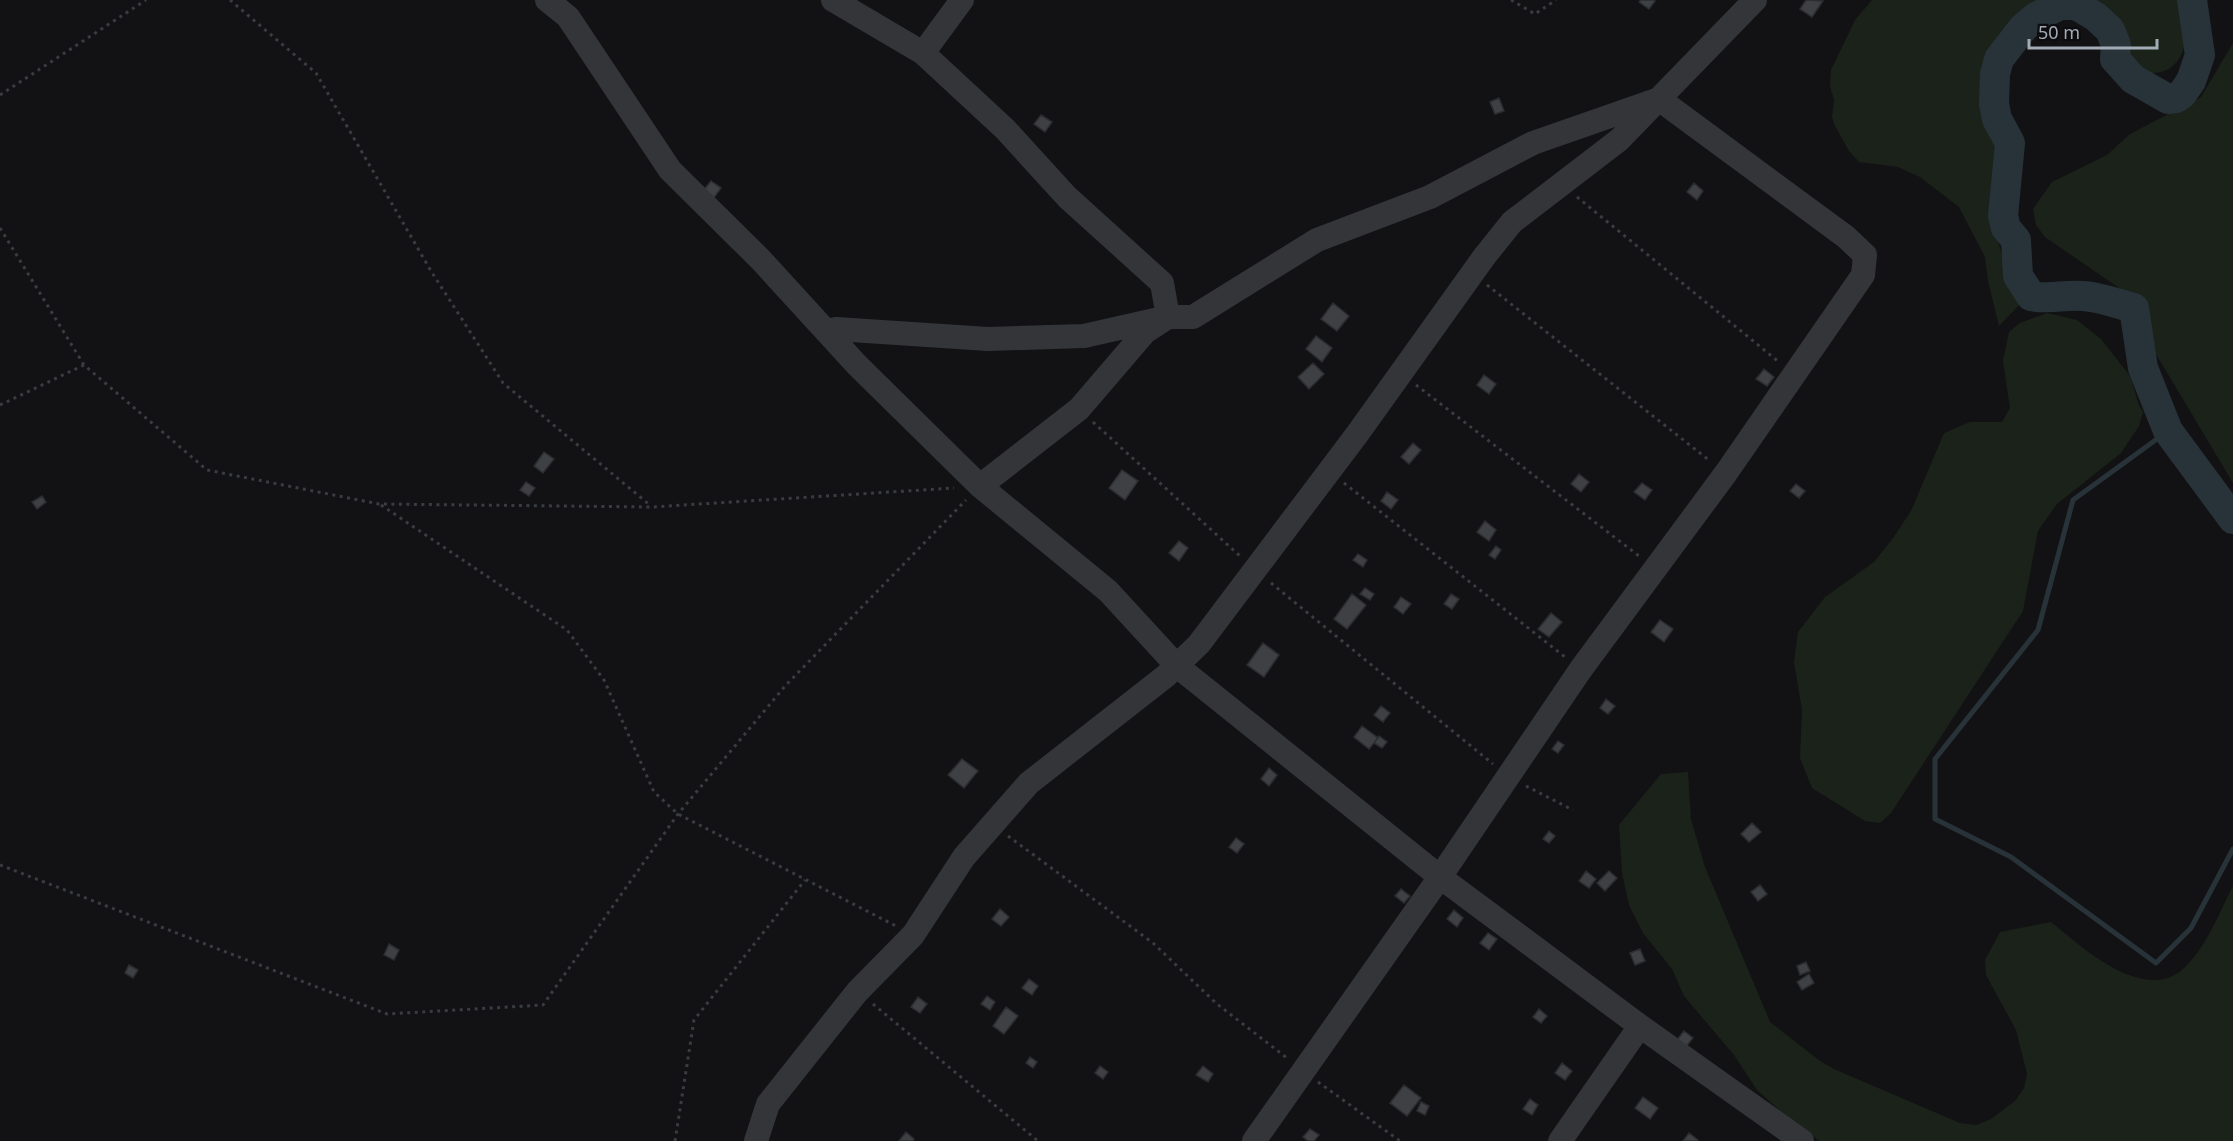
<svg xmlns="http://www.w3.org/2000/svg" width="2233" height="1141" font-family="'Noto Sans',sans-serif">
  <style>
    .green { fill: #1a221a }
    .lines { fill: none; stroke-linecap: round; stroke-linejoin: round }
    .stream { stroke: #283339; stroke-width: 5 }
    .river { stroke: #283339; stroke-width: 30 }
    .building { fill: #3e4044; stroke: #2c2d30; stroke-width: 1.5 }
    .path { stroke: #393c40; stroke-width: 3; stroke-dasharray: 3 4.5; stroke-linecap: butt }
    .minor { stroke: #333539; stroke-width: 24 }
  </style>
  <rect width="100%" height="100%" fill="#121214"/>
  <path class="green" d="M1872,0H2050C2011,6 1984,72 1985,107C1985,122 1997,132 1999,145C2001,158 1994,166 1994,177C1993,184 1998,192 1999,199C1999,207 1996,215 1996,222C1995,250 2013,276 2025,299L1999,326L1988,281L1985,257L1959,207L1920,177L1898,167L1859,162L1849,151L1834,124L1832,117L1834,100L1830,86L1831,70L1855,20Z
    M2067,0H2180C2187,24 2192,59 2164,71C2157,74 2147,73 2140,74C2128,61 2129,57 2126,41C2125,37 2121,32 2118,29C2106,9 2088,5 2067,0Z
    M2233,43V483L2156,354L2148,325L2132,297L2045,237L2036,225L2033,209L2052,182L2107,155L2130,134L2201,97Z
    M2047,313L2077,320L2101,339L2130,376L2139,405L2143,412L2139,426L2121,453L2057,504L2038,531L2023,611L1891,813L1880,823L1865,821L1812,788L1800,758L1802,710L1794,662L1798,632L1825,597L1874,562L1893,538L1911,511L1944,433L1970,422H2002L2010,408L2003,361L2009,332L2020,323Z
    M1688,772L1691,819L1705,867L1770,1022L1820,1061L1834,1069L1960,1123L1976,1125L1991,1119L2015,1101L2024,1088L2027,1074L2016,1030L1986,975L1985,960L2000,932L2051,922C2082,947 2143,1004 2183,969C2205,950 2220,911 2233,886V1141H1819L1779,1110L1757,1090L1734,1055L1684,996L1672,969L1643,933L1629,905L1622,873L1619,825L1661,774Z"/>
  <g class="lines">
    <path class="stream" d="M2168,431L2073,500L2038,630L1935,759V819L2011,857L2156,963L2191,928L2233,849"/>
    <path class="river" d="M2192,0L2200,55L2191,81L2182,94L2176,98L2168,99L2133,79L2115,59L2116,45L2110,30L2096,17L2076,5H2060L2036,17L2023,28L1999,59L1995,74L1994,104L1997,119L2010,143L2003,216L2006,228L2016,240L2018,276L2031,296C2050,300 2064,294 2083,296C2100,297 2118,304 2134,308L2143,368L2168,431L2233,519"/>
  </g>
  <path class="building" d="M1641,0H1654L1655,1L1649,9L1639,2Z
    M1806,0L1823,1L1812,17L1800,9Z
    M1499,98L1504,111L1495,114L1490,102Z
    M1041,115L1052,122L1045,132L1034,124Z
    M711,181L721,188L713,199L703,191Z
    M1694,183L1703,191L1697,200L1687,192Z
    M1333,303L1349,316L1337,331L1321,319Z
    M1316,336L1332,348L1322,362L1306,349Z
    M1313,363L1324,374L1309,389L1298,377Z
    M1764,369L1774,377L1767,386L1756,379Z
    M1484,375L1496,384L1489,394L1477,385Z
    M1413,443L1421,450L1409,464L1401,457Z
    M544,452L554,459L543,473L534,466Z
    M1122,470L1138,481L1125,500L1109,488Z
    M1579,474L1589,482L1581,492L1571,484Z
    M526,482L535,488L529,496L520,490Z
    M1642,483L1652,490L1645,500L1634,492Z
    M1796,484L1805,491L1799,498L1790,491Z
    M1387,492L1398,500L1391,509L1381,501Z
    M42,496L46,502L37,509L32,502Z
    M1485,521L1496,530L1489,541L1477,532Z
    M1179,541L1188,548L1179,561L1169,553Z
    M1496,546L1501,550L1495,559L1489,555Z
    M1358,554L1367,560L1363,567L1353,560Z
    M1365,588L1374,594L1370,600L1360,594Z
    M1352,594L1366,605L1347,629L1334,619Z
    M1451,594L1459,599L1452,609L1444,604Z
    M1401,597L1411,604L1403,614L1394,607Z
    M1551,613L1562,622L1549,637L1538,629Z
    M1660,620L1673,629L1664,642L1651,632Z
    M1263,643L1279,655L1264,677L1247,665Z
    M1606,699L1615,706L1608,714L1600,708Z
    M1381,706L1390,713L1383,722L1374,715Z
    M1362,726L1378,738L1369,749L1354,737Z
    M1379,736L1387,742L1382,748L1374,743Z
    M1558,741L1564,745L1558,753L1552,749Z
    M962,759L978,771L964,788L948,775Z
    M1269,768L1277,775L1269,786L1261,779Z
    M1752,823L1761,832L1749,842L1741,834Z
    M1549,831L1555,836L1549,843L1543,839Z
    M1236,838L1244,844L1237,853L1229,847Z
    M1586,871L1596,879L1589,888L1579,881Z
    M1609,871L1617,878L1605,891L1597,883Z
    M1760,885L1767,894L1758,901L1751,892Z
    M1401,889L1410,896L1404,903L1395,896Z
    M1000,909L1009,917L1001,926L992,919Z
    M1454,910L1463,918L1457,927L1447,919Z
    M1488,933L1497,939L1489,950L1480,943Z
    M389,944L399,950L394,960L384,955Z
    M1640,949L1645,961L1635,965L1630,953Z
    M1806,962L1810,971L1800,975L1797,966Z
    M129,965L138,970L133,978L125,973Z
    M1809,974L1814,983L1802,990L1797,982Z
    M1029,979L1038,986L1032,995L1022,988Z
    M987,996L995,1002L990,1010L981,1004Z
    M918,997L927,1004L920,1013L911,1007Z
    M1006,1007L1018,1016L1004,1034L993,1026Z
    M1539,1009L1547,1016L1541,1023L1533,1017Z
    M1684,1031L1693,1038L1685,1048L1676,1041Z
    M1030,1057L1037,1062L1033,1068L1026,1063Z
    M1562,1063L1572,1071L1565,1080L1555,1073Z
    M1100,1066L1108,1072L1103,1079L1095,1073Z
    M1203,1066L1213,1074L1208,1082L1196,1075Z
    M1404,1085L1421,1098L1407,1116L1390,1103Z
    M1643,1097L1658,1108L1650,1119L1635,1108Z
    M1530,1099L1538,1105L1532,1115L1523,1109Z
    M1421,1102L1429,1106L1425,1115L1417,1111Z
    M1310,1129L1319,1135L1314,1141H1308L1303,1137Z
    M906,1132L914,1139L913,1141H899Z
    M1689,1133L1698,1140L1697,1141H1683Z"/>
  <g class="lines">
    <path class="path" d="M230,0L316,73L431,271L503,383L651,506
      M1511,0L1535,14L1556,0
      M0,95L146,0
      M1577,197L1779,362
      M0,228L84,365
      M1487,285L1710,461
      M1416,385L1639,556
      M0,405L84,365L207,470L379,504L652,507L954,488
      M1093,422L1241,557
      M1344,483L1565,657
      M381,505L567,630L604,680L654,792L678,814L896,926
      M1271,583L1493,764
      M1526,786L1573,810
      M1008,836L1153,943L1217,1004L1287,1058
      M0,865L387,1014L543,1005L678,814L786,685L966,500
      M873,1004L1038,1141
      M1318,1082L1400,1141
      M675,1141L694,1020L805,880"/>
    <path class="minor" d="M547,0L568,17L670,170L761,260L857,365L980,486L1108,591L1177,666L1440,877L1640,1026L1802,1141
      M923,53L962,0
      M826,331L836,329L988,339L1084,336L1168,317L1162,283L1067,197L1005,129L923,53L833,0
      M980,486L1079,409L1145,332L1168,317H1193L1317,240L1430,197L1533,143L1659,99L1846,237L1865,255L1863,275L1726,473L1581,669L1440,877L1254,1141
      M756,1141L768,1104L857,992L913,935L964,857L1029,783L1167,675L1199,644L1358,433L1484,257L1512,222L1619,140L1755,0
      M1560,1141L1640,1026"/>
  </g>
  <path d="M2029 39v9h128v-9" fill="none" stroke="#a2abb6" stroke-width="3"/>
  <text x="2038" y="39" font-size="18" fill="#a2abb6" stroke="#0d0d0f" stroke-width="4.5" paint-order="stroke">50 m</text>
</svg>
